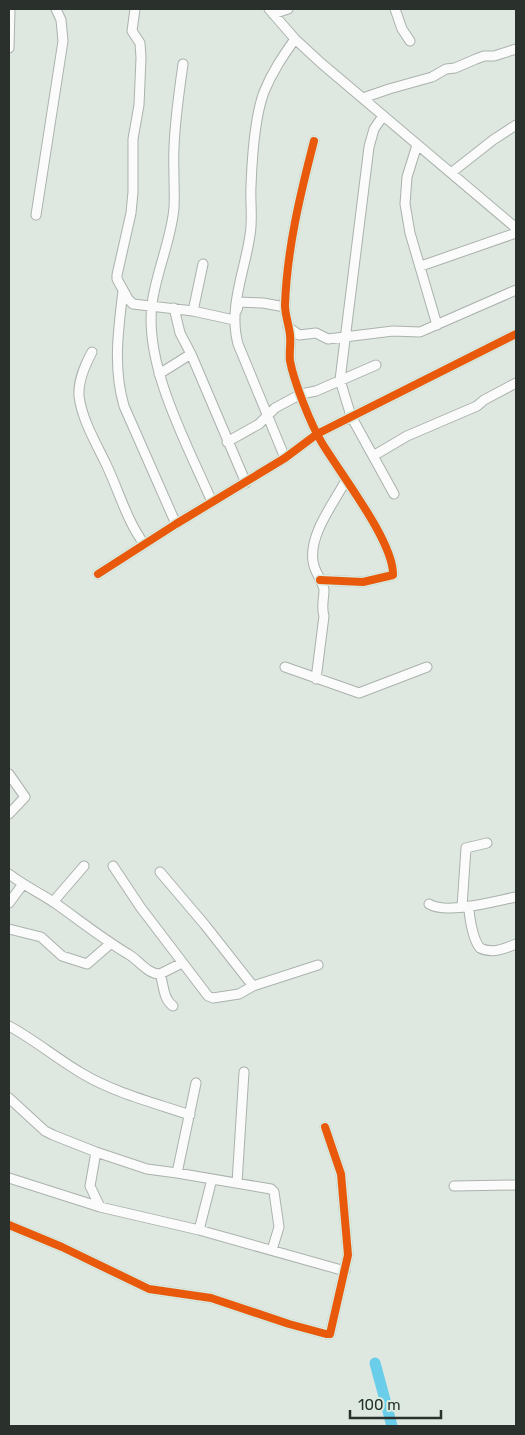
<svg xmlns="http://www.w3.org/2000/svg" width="525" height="1435" font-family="Rubik,sans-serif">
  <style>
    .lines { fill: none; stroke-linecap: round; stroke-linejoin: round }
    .river { stroke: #6aceeb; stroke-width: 11 }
    .minor-casing { stroke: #abb2ad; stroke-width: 11 }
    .minor { stroke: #fafbfa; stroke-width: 9 }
    .cycleway-casing { stroke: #daebdf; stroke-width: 11 }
    .cycleway { stroke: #e8590c; stroke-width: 8 }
  </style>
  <rect width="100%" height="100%" fill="#dee7e0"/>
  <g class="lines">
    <path class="river" d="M375,1363L392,1426"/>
    <defs>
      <path id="minor" d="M135,9L132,31L140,43L141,58L139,105L133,139V192L131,213L117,275V279L128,299L133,304L193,311L234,320
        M269,9L295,39L321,63L516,228
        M395,9L402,29L410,41
        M273,14L288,9
        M9,48L10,9
        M183,64C179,92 175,120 174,147C173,168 175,188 174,208C171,241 156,272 152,304C144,367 188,446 212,502
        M363,98L389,89L432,77L446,69L455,68L476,59L484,56H494L516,49
        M383,116L374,129L369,147L340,380L351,416L394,494
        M314,141C300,195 287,249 285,305C285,315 289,325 290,335C291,344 289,352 290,361C294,382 311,425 322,443C340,473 394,542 393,575L363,582L320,580
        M417,145L407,177L405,204L410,233L437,325
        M451,173L493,140L516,125
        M36,215L63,41L61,20L56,9
        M421,266L516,233
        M123,291C118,331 113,368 124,406L176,524
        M174,308L180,333L191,354L246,483
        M237,310L239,302L263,303L285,307
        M193,311L203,264
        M288,327L299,335L316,333L328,339L393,331L420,332L516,290
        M92,352C85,365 78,380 79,396C82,420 96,443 106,464C119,491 126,519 144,544
        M159,374L191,354
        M227,442L259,424L275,408L301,394L316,391L376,365
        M373,456L407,436L477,406L484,400L516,383
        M285,458L238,344C228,307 245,271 250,235C253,219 250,202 251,186C252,159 255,116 264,92C272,72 283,56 295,39
        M98,574L176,524L285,458L317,434L516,334
        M285,667L359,693L427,667
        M316,679L324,616C321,607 324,599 324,590C323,581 314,572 313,561C309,534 334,503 346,480
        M9,774L25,797L9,814
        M113,866L141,908L208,996L213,998L239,994L253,986L205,925L160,872
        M9,874C23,885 40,893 55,903C79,920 103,939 128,954C139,960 147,974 160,974L182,963
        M53,902L84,866
        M9,903L23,884
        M429,904C447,915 495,901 516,897
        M469,906C469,917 473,940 480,948C492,954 504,949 516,944
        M462,907L466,848L487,843
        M9,929L41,937L62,956L87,964L110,944
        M160,974C164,985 163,999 173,1006
        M253,986L318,965
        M9,1026C35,1040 57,1059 83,1074C115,1093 155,1103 190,1115
        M9,1098L45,1131L53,1135L96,1152L147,1169L177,1173L271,1189L274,1192L279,1227L272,1250
        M96,1152L90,1186L100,1207
        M177,1173L196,1083
        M9,1178L100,1207L199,1230
        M212,1179L199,1230L345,1271
        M237,1183L244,1072
        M454,1186L516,1185
        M9,1225L62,1247L149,1289L211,1298L289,1324L326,1334H330L348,1255L341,1174L325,1127"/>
    </defs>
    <use href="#minor" class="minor-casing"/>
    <use href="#minor" class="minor"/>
    <defs>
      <path id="cycleway" d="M314,141C300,195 287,249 285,305C285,315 289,325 290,335C291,344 289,352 290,361C294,382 311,425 322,443C340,473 394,542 393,575L363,582L320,580
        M98,574L176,524L285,458L317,434L516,334
        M9,1225L62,1247L149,1289L211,1298L289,1324L326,1334H330L348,1255L341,1174L325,1127"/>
    </defs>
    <use href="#cycleway" class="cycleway-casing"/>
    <use href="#cycleway" class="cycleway"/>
  </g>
  <rect width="525" height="1435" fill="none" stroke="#2a302c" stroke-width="20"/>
  <path d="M350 1410v8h91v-8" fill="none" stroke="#2a302c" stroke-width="2.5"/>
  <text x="358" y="1410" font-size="15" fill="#2a302c" stroke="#daebdf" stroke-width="4" paint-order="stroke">100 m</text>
</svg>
